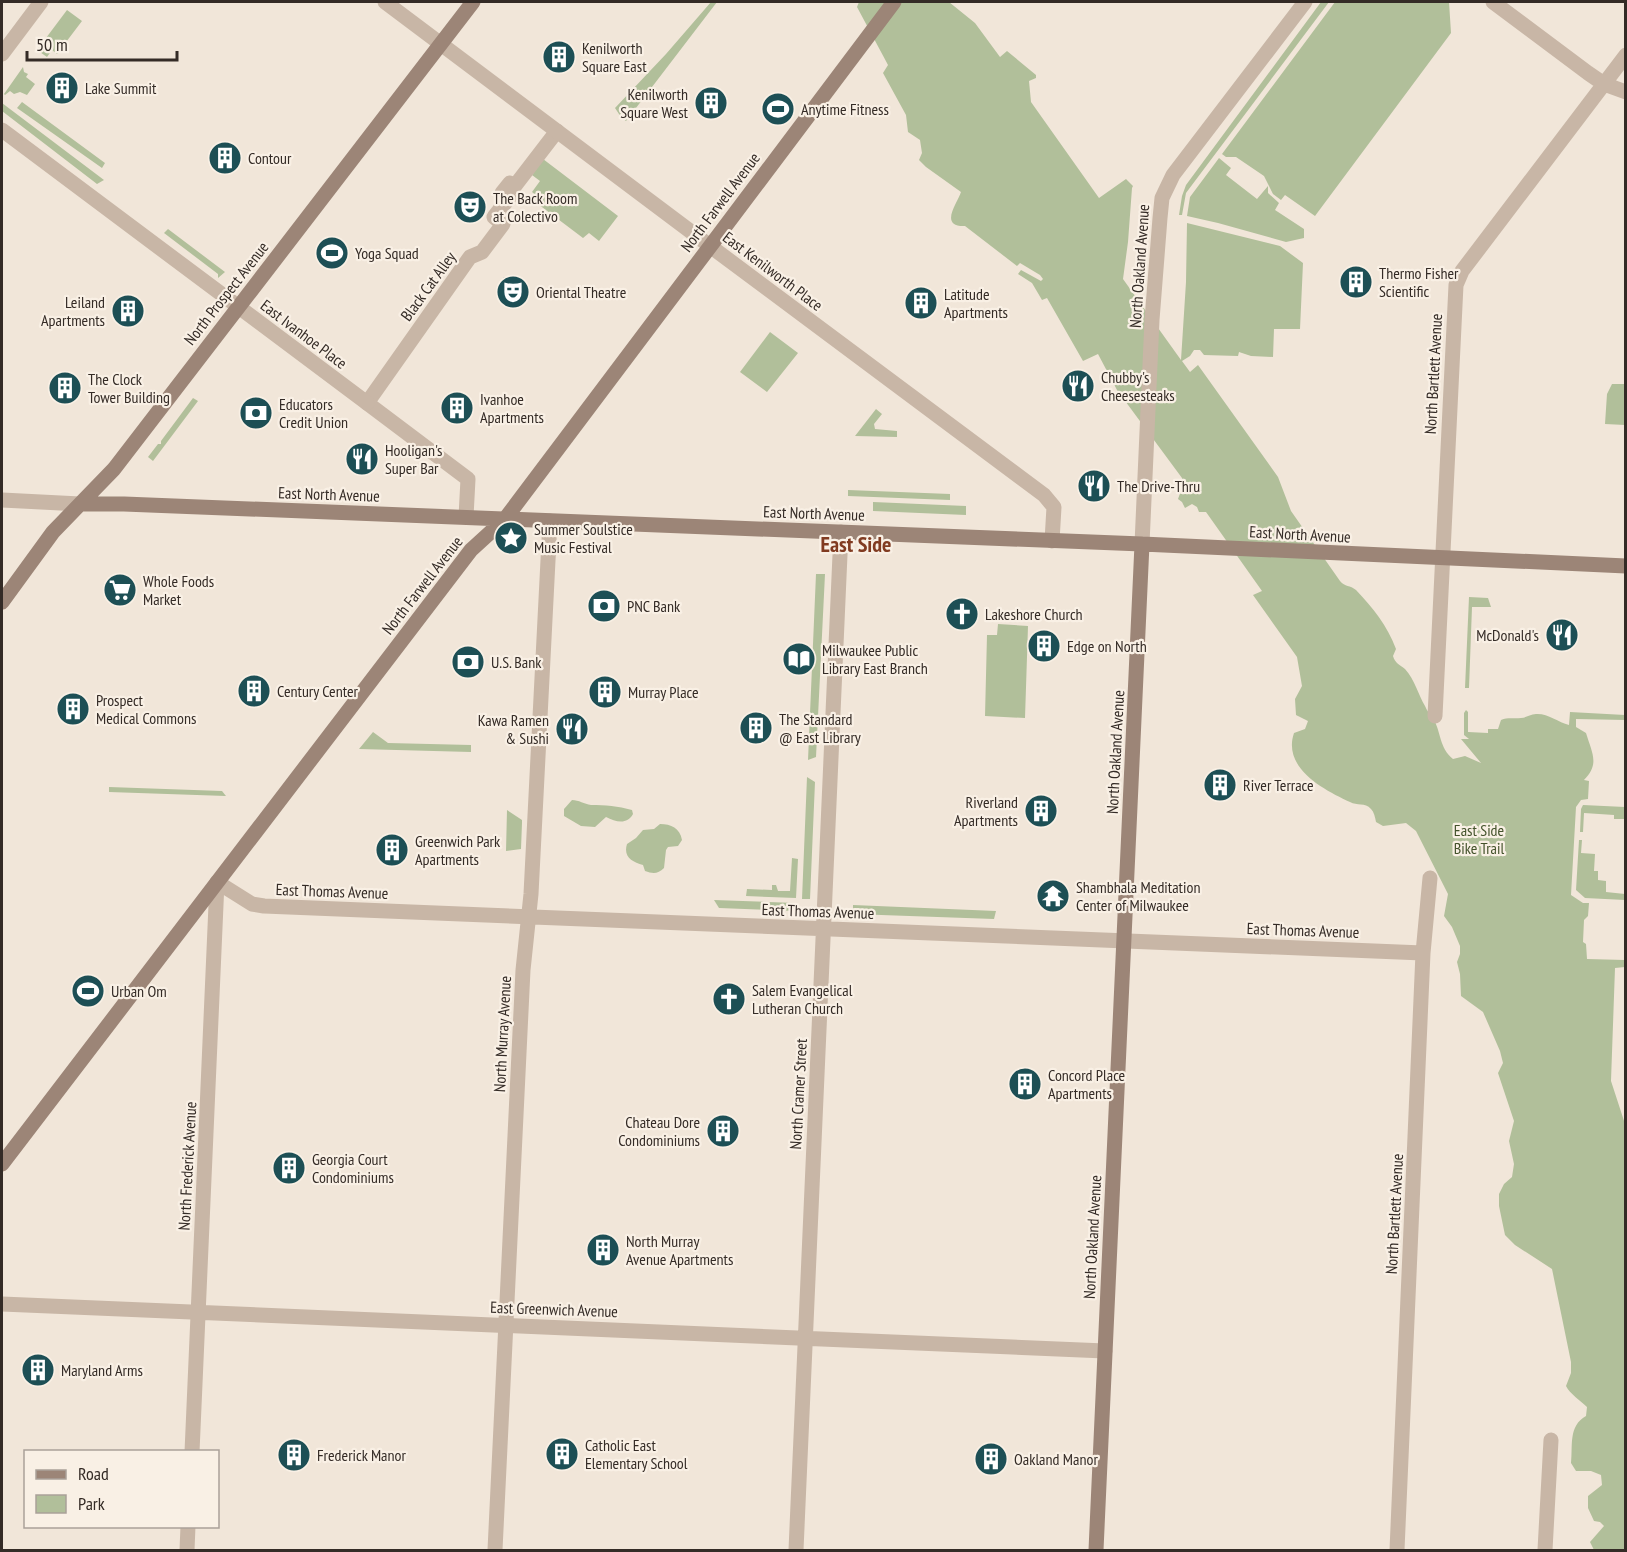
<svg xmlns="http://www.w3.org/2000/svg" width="1627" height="1552" font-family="'PT Sans Narrow',sans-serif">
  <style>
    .green { fill: #b1bf9a }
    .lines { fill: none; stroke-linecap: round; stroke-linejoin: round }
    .pedestrian { stroke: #c8b6a6; stroke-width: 15 }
    .minor { stroke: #c8b6a6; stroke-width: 15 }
    .tertiary { stroke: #c8b6a6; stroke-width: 15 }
    .secondary { stroke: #9c8577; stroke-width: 15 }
    .labels { text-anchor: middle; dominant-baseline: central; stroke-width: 4.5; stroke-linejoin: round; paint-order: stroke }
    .poi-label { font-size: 16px; fill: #342b26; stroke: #f9f0e5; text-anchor: start }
    .street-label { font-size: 16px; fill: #342b26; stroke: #f9f0e5 }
    .park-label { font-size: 16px; fill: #43522b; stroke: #f9f0e5 }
    .district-label { font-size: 22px; font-weight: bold; fill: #813b21; stroke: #f9f0e5 }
  </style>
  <rect width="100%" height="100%" fill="#f1e6d9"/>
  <path class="green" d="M711,2H717L626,121L621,117L615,108L666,54Z
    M859,2H949L975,23L1000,57L1007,51L1036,75V78L1029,81L1031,102L1099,198L1126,179L1133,186L1132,188L1128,242L1123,279L1181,360L1186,282L1187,223L1280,246L1303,263L1300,329H1274L1273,357L1251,356L1239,352L1238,356L1204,355L1200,350H1194L1190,356L1182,361L1190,372L1198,365L1278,477L1291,511L1340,581C1345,587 1350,585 1356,590C1373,608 1387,625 1396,649L1393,656C1395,663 1400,665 1405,669C1415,680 1418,694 1425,706C1427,711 1430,714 1433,718C1441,731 1439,748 1453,759L1465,756L1481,763L1461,739H1469L1464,735V713L1466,710L1468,712V732L1488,733V729H1498L1501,720C1508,717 1514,719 1521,718C1526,718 1530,714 1536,714C1547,713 1558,722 1569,725L1570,712L1625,715V720L1576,719V727L1586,733C1592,753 1600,764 1584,780L1589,781L1588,799L1581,800L1576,807L1571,895L1583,903H1589L1588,916L1584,920L1583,942L1586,944L1587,959L1625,960V967L1615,968L1611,1081L1626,1127L1625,1550H1594L1590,1542L1604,1526L1600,1522L1594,1521L1588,1508V1496L1602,1485L1601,1475L1591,1471H1576L1571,1463C1573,1446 1568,1426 1586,1416L1587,1407C1580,1400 1570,1394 1566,1386L1571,1373V1362L1552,1269L1515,1245L1505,1235L1499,1206V1194L1504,1184L1512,1177L1514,1164L1509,1141L1514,1121L1498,1073L1503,1063L1500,1051L1483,1012L1461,996L1460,974L1457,962L1460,954V946L1452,927L1444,916L1448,894L1416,831L1406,823L1383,826L1376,822C1375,817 1374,812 1371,809C1365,802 1357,806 1350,802C1324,790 1282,768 1294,733L1305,729L1308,721L1296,715L1295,699L1302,686L1297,657L1253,595L1262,591L1206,512H1199L1197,507L1192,504L1185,508L1182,502L1178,499L1182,488V478L1117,390L1098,354L1083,361L1047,298L1042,300L1032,283L1018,274L1021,270L1041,281L1043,279L1040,275L1020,263L1017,266L965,226C938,227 958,202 961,192L926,167L919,160L922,153L920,140L908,132L906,115L883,73L888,65L857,7Z
    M1321,2H1329L1186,193L1182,215H1179L1182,196L1186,185Z
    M1335,2H1449L1451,33L1315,216L1285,195L1281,200L1273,194L1264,176L1236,157H1226L1222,154Z
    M67,10L82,21L57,54L52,50L47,57L37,50Z
    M23,67L24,72L28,74L26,77L35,84L27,95L20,92L14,94L10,91L5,95L4,94Z
    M22,102L105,163L102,168L17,108Z
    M2,103L104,180L97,184L2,111Z
    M1219,158L1231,168L1226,175L1257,199L1268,186V193L1279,203L1275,210L1304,229V238L1286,242L1218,223L1187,216L1190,197Z
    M543,159L618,216L599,241L589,233L583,238L534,201L537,196L532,192L540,181L532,175Z
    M168,229L225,272L218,278V274L164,233Z
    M770,332L798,353L767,392L740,372Z
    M1612,384H1625V425L1605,424L1607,394Z
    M193,398L198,401L153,461L148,457L158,444H161V441Z
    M876,409L882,414L874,424L875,429L897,431V437L855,436Z
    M848,490L950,494V500L848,496Z
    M873,502L966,506V515L873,511Z
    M816,574H825L816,757L808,760Z
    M1469,597L1488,598L1491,607H1472L1469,688H1465Z
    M998,624L1028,626L1025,718L985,716L987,635H997Z
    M373,732L388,743L471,745V752L359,749Z
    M807,777L815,782L810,899H802Z
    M109,787L222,791L226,796L109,792Z
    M572,800C579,800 584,804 591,805C605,805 618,806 632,810L633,814C627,825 616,822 606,817L595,827L581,826L564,816V809Z
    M1583,805L1625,807V819H1614V815L1584,813L1583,832H1580L1581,809Z
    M507,810L522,820V823L521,849L506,851Z
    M660,824C671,824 680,828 682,840L678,846L668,847L666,850L664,868C658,874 653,874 645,871L643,865C632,862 623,857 627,844L636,838L643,830L654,829Z
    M1579,840H1582L1581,853L1595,854L1594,871H1598V880L1606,881V892L1625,894V900L1585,898L1576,890Z
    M792,858L798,859L796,898L746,896L747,889L772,890V885H776L778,891H790Z
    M714,900L795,903V911L719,908Z
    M853,905L996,911L994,919L853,914Z"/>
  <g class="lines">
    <path class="pedestrian" d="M502,193L510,183L514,187L557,131
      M466,517L468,479L367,403L470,257L482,252L503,224L494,217L509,198"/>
    <path class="minor" d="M385,2L710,246L1044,495L1054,507L1052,541
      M1493,2L1588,73L1604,84L1626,92
      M2,54L41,2
      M2,130L367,403
      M1435,716L1456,285L1462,271L1626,55
      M2,1304L1105,1351
      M192,1452L217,882L252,904L264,906L1423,953
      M187,1550L188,1526
      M495,1550L523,970L531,894L550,521
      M796,1550L841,532
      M1397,1550L1423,953L1430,878
      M1545,1550L1551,1440"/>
    <path class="tertiary" d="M2,500L80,504
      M1142,544L1152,320L1160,218L1162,198L1173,175L1305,2"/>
    <path class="secondary" d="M80,504H124L1142,544L1626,566
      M2,602L53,532L114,469L473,2
      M2,1164L471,550L505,519L894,2
      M1096,1550L1142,544"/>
  </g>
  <defs>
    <symbol id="building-disc" viewBox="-11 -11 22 22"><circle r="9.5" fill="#1d4f55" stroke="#f9f0e5"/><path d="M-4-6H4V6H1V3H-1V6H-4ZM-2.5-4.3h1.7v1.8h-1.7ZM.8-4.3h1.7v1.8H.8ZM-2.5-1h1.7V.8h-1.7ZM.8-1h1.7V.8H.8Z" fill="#fff"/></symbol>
    <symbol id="stadium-disc" viewBox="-11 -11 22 22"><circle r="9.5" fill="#1d4f55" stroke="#f9f0e5"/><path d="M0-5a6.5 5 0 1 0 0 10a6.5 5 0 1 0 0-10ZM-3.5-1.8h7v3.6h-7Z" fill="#fff"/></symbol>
    <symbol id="theatre-disc" viewBox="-11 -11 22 22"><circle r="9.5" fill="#1d4f55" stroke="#f9f0e5"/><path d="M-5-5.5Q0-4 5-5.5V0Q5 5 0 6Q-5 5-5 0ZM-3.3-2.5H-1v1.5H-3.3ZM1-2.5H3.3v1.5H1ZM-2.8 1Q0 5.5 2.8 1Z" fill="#fff"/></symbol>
    <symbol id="restaurant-disc" viewBox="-11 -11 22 22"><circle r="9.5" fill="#1d4f55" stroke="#f9f0e5"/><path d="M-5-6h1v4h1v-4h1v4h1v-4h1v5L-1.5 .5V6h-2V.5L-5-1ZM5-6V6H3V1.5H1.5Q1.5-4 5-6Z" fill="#fff"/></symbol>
    <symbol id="bank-disc" viewBox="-11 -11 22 22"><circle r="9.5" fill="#1d4f55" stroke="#f9f0e5"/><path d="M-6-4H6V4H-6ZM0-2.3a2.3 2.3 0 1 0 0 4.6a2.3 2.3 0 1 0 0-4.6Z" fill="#fff"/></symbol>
    <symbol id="sight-disc" viewBox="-11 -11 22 22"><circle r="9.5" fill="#1d4f55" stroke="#f9f0e5"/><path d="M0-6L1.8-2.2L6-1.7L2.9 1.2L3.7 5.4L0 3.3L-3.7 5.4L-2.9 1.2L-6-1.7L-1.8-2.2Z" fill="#fff"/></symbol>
    <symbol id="supermarket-disc" viewBox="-11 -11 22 22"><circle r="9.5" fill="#1d4f55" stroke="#f9f0e5"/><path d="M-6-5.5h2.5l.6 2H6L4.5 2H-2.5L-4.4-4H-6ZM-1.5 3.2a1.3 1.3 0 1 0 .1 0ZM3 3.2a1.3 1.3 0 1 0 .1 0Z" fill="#fff"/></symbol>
    <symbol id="church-disc" viewBox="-11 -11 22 22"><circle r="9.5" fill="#1d4f55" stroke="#f9f0e5"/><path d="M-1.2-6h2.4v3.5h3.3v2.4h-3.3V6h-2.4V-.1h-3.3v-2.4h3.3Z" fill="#fff"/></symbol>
    <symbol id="library-disc" viewBox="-11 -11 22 22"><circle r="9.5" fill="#1d4f55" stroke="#f9f0e5"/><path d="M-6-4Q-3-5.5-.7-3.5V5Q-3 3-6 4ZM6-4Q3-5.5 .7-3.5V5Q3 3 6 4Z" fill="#fff"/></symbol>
    <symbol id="temple-disc" viewBox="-11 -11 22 22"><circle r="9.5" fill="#1d4f55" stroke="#f9f0e5"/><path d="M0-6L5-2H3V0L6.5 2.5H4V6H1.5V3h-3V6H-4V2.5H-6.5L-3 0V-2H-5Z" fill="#fff"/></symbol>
  </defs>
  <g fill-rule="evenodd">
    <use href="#building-disc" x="540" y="38" width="38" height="38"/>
    <use href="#building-disc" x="43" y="69" width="38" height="38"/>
    <use href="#building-disc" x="692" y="84" width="38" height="38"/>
    <use href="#stadium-disc" x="759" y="90" width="38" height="38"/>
    <use href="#building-disc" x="206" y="139" width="38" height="38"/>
    <use href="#theatre-disc" x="451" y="188" width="38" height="38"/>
    <use href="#stadium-disc" x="313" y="234" width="38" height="38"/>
    <use href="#building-disc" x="1337" y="263" width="38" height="38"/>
    <use href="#theatre-disc" x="494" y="273" width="38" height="38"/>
    <use href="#building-disc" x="902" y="284" width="38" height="38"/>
    <use href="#building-disc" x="109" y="292" width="38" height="38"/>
    <use href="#restaurant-disc" x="1059" y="367" width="38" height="38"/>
    <use href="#building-disc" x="46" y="369" width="38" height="38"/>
    <use href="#building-disc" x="438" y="389" width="38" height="38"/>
    <use href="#bank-disc" x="237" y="394" width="38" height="38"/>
    <use href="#restaurant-disc" x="343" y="440" width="38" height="38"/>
    <use href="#restaurant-disc" x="1075" y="467" width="38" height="38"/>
    <use href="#sight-disc" x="492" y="519" width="38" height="38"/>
    <use href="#supermarket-disc" x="101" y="571" width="38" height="38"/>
    <use href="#bank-disc" x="585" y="587" width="38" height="38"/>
    <use href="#church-disc" x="943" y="595" width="38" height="38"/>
    <use href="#restaurant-disc" x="1543" y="616" width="38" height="38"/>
    <use href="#building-disc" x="1025" y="627" width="38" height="38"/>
    <use href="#library-disc" x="780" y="640" width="38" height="38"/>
    <use href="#bank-disc" x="449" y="643" width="38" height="38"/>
    <use href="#building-disc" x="235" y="672" width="38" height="38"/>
    <use href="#building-disc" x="586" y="673" width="38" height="38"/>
    <use href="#building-disc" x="54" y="690" width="38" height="38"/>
    <use href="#building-disc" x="737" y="709" width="38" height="38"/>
    <use href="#restaurant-disc" x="553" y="710" width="38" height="38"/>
    <use href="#building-disc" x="1201" y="766" width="38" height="38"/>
    <use href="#building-disc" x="1022" y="792" width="38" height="38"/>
    <use href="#building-disc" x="373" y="831" width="38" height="38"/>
    <use href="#temple-disc" x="1034" y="877" width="38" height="38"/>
    <use href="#stadium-disc" x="69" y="972" width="38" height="38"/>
    <use href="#church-disc" x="710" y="980" width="38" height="38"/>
    <use href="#building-disc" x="1006" y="1065" width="38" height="38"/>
    <use href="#building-disc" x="704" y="1112" width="38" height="38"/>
    <use href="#building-disc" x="270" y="1149" width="38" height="38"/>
    <use href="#building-disc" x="584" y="1231" width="38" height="38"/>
    <use href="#building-disc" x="19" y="1351" width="38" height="38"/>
    <use href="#building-disc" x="543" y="1435" width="38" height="38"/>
    <use href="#building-disc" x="275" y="1436" width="38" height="38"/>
    <use href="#building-disc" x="972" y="1440" width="38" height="38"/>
  </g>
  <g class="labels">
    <g class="poi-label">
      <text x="582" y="48">Kenilworth<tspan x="582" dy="18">Square East</tspan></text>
      <text x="85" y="88">Lake Summit</text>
      <text x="688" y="94" text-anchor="end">Kenilworth<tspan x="688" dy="18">Square West</tspan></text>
      <text x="801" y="109">Anytime Fitness</text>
      <text x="248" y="158">Contour</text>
      <text x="493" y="198">The Back Room<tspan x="493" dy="18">at Colectivo</tspan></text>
      <text x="355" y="253">Yoga Squad</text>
      <text x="1379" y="273">Thermo Fisher<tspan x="1379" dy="18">Scientific</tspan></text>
      <text x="536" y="292">Oriental Theatre</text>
      <text x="944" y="294">Latitude<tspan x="944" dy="18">Apartments</tspan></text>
      <text x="105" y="302" text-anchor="end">Leiland<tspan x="105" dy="18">Apartments</tspan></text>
      <text x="1101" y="377">Chubby's<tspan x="1101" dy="18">Cheesesteaks</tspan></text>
      <text x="88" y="379">The Clock<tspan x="88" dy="18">Tower Building</tspan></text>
      <text x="480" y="399">Ivanhoe<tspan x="480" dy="18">Apartments</tspan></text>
      <text x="279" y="404">Educators<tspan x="279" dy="18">Credit Union</tspan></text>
      <text x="385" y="450">Hooligan's<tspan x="385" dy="18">Super Bar</tspan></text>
      <text x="1117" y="486">The Drive-Thru</text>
      <text x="534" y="529">Summer Soulstice<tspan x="534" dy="18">Music Festival</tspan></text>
      <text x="143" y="581">Whole Foods<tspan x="143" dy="18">Market</tspan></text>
      <text x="627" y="606">PNC Bank</text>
      <text x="985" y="614">Lakeshore Church</text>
      <text x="1539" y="635" text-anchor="end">McDonald's</text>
      <text x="1067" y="646">Edge on North</text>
      <text x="822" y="650">Milwaukee Public<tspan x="822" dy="18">Library East Branch</tspan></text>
      <text x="491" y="662">U.S. Bank</text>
      <text x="277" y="691">Century Center</text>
      <text x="628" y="692">Murray Place</text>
      <text x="96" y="700">Prospect<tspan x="96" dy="18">Medical Commons</tspan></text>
      <text x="779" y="719">The Standard<tspan x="779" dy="18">@ East Library</tspan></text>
      <text x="549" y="720" text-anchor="end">Kawa Ramen<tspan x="549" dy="18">&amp; Sushi</tspan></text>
      <text x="1243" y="785">River Terrace</text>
      <text x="1018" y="802" text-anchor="end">Riverland<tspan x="1018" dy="18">Apartments</tspan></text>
      <text x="415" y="841">Greenwich Park<tspan x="415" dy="18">Apartments</tspan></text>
      <text x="1076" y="887">Shambhala Meditation<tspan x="1076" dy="18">Center of Milwaukee</tspan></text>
      <text x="752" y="990">Salem Evangelical<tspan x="752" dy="18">Lutheran Church</tspan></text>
      <text x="111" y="991">Urban Om</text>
      <text x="1048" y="1075">Concord Place<tspan x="1048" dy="18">Apartments</tspan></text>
      <text x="700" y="1122" text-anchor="end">Chateau Dore<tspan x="700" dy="18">Condominiums</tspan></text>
      <text x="312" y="1159">Georgia Court<tspan x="312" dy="18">Condominiums</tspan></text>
      <text x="626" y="1241">North Murray<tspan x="626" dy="18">Avenue Apartments</tspan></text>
      <text x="61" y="1370">Maryland Arms</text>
      <text x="585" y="1445">Catholic East<tspan x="585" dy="18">Elementary School</tspan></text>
      <text x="317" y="1455">Frederick Manor</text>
      <text x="1014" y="1459">Oakland Manor</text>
    </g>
    <g class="street-label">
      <text transform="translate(720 202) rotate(-53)">North Farwell Avenue</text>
      <text transform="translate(1139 266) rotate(-86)">North Oakland Avenue</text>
      <text transform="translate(773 271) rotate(37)">East Kenilworth Place</text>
      <text transform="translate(428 286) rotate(-54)">Black Cat Alley</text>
      <text transform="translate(226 293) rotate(-52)">North Prospect Avenue</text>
      <text transform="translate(304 334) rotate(37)">East Ivanhoe Place</text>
      <text transform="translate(1433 374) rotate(-87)">North Bartlett Avenue</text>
      <text transform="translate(329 494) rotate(2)">East North Avenue</text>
      <text transform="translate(814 513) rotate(2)">East North Avenue</text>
      <text transform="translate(1300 534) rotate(3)">East North Avenue</text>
      <text transform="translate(422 585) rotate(-52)">North Farwell Avenue</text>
      <text transform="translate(1115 752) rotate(-87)">North Oakland Avenue</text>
      <text transform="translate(332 891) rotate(2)">East Thomas Avenue</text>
      <text transform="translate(818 911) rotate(2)">East Thomas Avenue</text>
      <text transform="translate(1303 930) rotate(2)">East Thomas Avenue</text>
      <text transform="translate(502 1034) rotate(-87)">North Murray Avenue</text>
      <text transform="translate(798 1094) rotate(-87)">North Cramer Street</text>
      <text transform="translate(187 1166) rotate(-87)">North Frederick Avenue</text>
      <text transform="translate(1394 1214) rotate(-87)">North Bartlett Avenue</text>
      <text transform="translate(1092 1237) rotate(-87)">North Oakland Avenue</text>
      <text transform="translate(554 1309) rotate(2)">East Greenwich Avenue</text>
    </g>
    <g class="park-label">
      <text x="1479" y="830">East Side<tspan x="1479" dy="18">Bike Trail</tspan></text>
    </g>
    <g class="district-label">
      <text x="856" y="544">East Side</text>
    </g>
  </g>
  <rect width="1627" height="1552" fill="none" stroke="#342b26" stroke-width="6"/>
  <rect x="24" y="1450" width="195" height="78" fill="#f9f0e5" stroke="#aaa199" stroke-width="1.5"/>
  <rect x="36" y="1470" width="30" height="9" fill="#9c8577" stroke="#aaa199" stroke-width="1.5"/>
  <text x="78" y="1480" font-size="18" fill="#342b26">Road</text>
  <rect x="36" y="1495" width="30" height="18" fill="#b1bf9a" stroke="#aaa199" stroke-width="1.5"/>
  <text x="78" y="1510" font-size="18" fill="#342b26">Park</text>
  <path d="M27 51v9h150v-9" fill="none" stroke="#342b26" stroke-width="3"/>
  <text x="36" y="51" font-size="18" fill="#342b26" stroke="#f9f0e5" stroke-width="4.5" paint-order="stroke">50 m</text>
</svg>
